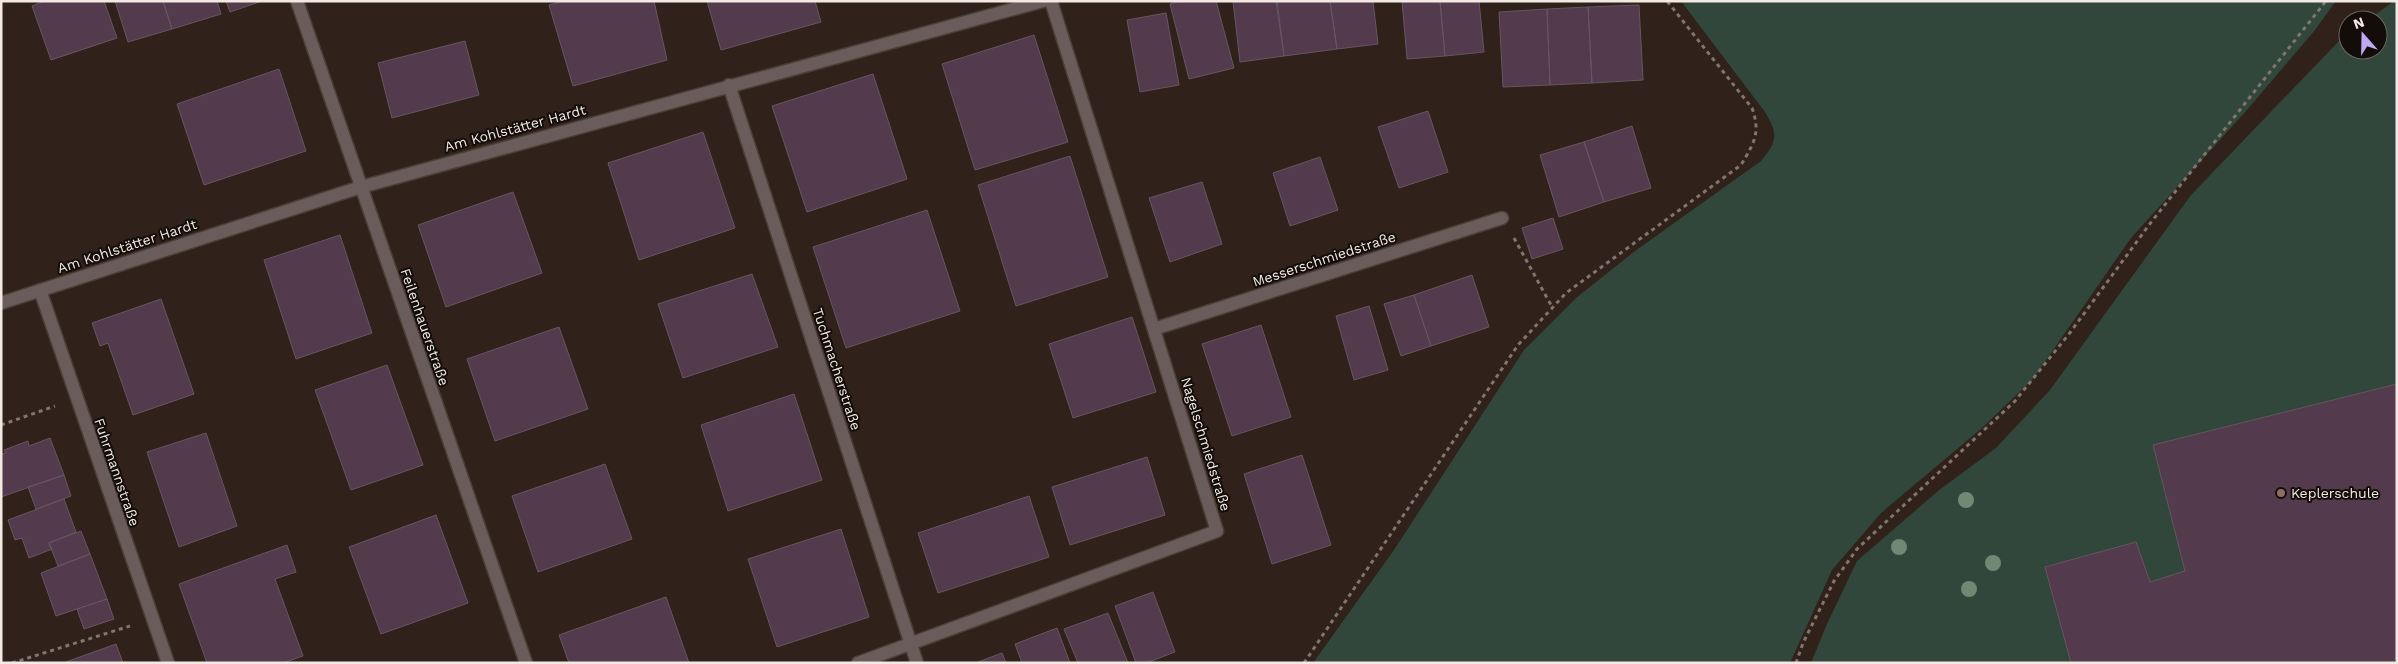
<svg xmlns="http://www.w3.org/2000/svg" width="2398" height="664" font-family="'Work Sans',sans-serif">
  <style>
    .green { fill: #31473c }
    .building { fill: #533a4c; stroke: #655661 }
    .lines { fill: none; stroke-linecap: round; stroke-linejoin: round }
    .minor-casing { stroke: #4b3e36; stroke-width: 15 }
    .path { stroke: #81756d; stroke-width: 3; stroke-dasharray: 4 4; stroke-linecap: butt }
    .minor { stroke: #6b5c5c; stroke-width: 12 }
    .tree { fill: #6f8975 }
    .education-dot { fill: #8d6e63; stroke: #130d09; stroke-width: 2 }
    .labels { text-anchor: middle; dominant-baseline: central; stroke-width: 4; stroke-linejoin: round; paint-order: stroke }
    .street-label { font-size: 14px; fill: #f3e9e3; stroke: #130d09 }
    .poi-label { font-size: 14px; fill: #f3e9e3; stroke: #130d09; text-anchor: start }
  </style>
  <rect width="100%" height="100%" fill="#30221a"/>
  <path class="green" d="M1681,1H2336L2315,30L2246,111L2131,238L2033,379L1982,428L1881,513L1832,570L1790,663H1313L1394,550L1524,350L1576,298L1635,251L1761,161C1778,141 1778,134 1765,112Z
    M2394,1H2397V384L2153,445L2185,571L2150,582L2136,542L2045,567L2071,663H1811L1827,624L1857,561L1938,491L1996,448L2050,390L2191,195L2339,41L2348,34V50H2378V20H2368Z"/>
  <path class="building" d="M44,1H104L117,38L51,60L32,6Z
    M115,1H163L172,29L128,42Z
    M163,1H217L221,14L172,29Z
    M226,1H262L230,12Z
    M564,1H654L667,60L573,86L549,5Z
    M707,1H815L821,22L721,50Z
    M1181,1H1216L1234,68L1189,79L1170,4Z
    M1233,1H1276L1284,56L1240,62Z
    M1277,1H1330L1337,49L1284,56Z
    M1330,1H1373L1378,44L1337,49Z
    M1402,1H1440L1445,56L1407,59Z
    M1440,1H1479L1484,52L1445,56Z
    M1639,5L1643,80L1592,83L1588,7Z
    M1588,7L1592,83L1550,85L1547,9Z
    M1547,9L1550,85L1503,87L1499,12Z
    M1166,13L1179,85L1140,92L1127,20Z
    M1034,35L1068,142L975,170L942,64Z
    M465,41L479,95L392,118L378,63Z
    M279,69L306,151L204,185L177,104Z
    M873,74L907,179L807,212L772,106Z
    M1428,111L1448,172L1399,188L1378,127Z
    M1632,126L1651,188L1604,202L1584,142Z
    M703,132L735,228L639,260L608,163Z
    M1584,142L1604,202L1559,217L1540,155Z
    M1070,156L1108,277L1016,306L978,185Z
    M1320,157L1338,210L1290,226L1273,173Z
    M1202,182L1222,244L1170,262L1149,198Z
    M513,192L542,273L446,307L418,225Z
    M927,210L960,311L846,348L813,247Z
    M1553,218L1563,249L1532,259L1522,228Z
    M340,235L372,333L296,359L264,260Z
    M752,274L778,347L683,378L658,304Z
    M1472,275L1489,327L1431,346L1414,295Z
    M1414,295L1431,346L1401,356L1384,304Z
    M161,299L194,394L133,415L108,343L100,346L92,323Z
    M1369,306L1388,370L1354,380L1336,316Z
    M1132,317L1156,392L1073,418L1049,344Z
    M1261,325L1291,417L1232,436L1202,344Z
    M559,327L588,409L495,441L467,359Z
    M387,365L423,465L351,490L315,390Z
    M2397,384V656L2392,663H2071L2045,567L2136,542L2150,582L2185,571L2153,445Z
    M794,394L822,480L728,511L701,425Z
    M206,433L237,526L179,547L147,452Z
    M50,438L64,475L1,497V454L6,453L4,450L28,441L29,446Z
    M1302,455L1331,545L1272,564L1244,474Z
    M1147,457L1165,515L1070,545L1052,487Z
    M605,464L632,539L538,572L512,496Z
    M64,475L71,496L36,509L28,487Z
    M1029,496L1049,557L938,593L918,533Z
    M64,499L76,532L49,543L52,549L29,558L22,538L15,540L8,520Z
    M436,515L468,603L381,634L349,547Z
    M841,529L869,617L777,647L748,559Z
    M81,531L90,554L58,566L49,543Z
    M287,545L296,572L275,579L303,656L283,663H207L179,584Z
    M90,554L107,599L56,616L41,573Z
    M1153,592L1175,652L1146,663H1136L1115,606Z
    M666,597L689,663H569L559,635Z
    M107,599L114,619L84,629L77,609Z
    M1108,613L1128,663H1078L1064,629Z
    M1057,628L1070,663H1022L1015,644Z
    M116,644L123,663H63Z
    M1002,653L1006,663H975Z"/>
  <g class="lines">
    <defs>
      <path id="minor" d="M297,1L526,663
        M729,85L917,663
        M40,290L168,663
        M1,303L361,187L1043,1
        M1154,329L1502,218
        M858,663L1217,531L1051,1"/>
    </defs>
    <use href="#minor" class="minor-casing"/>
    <path class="path" d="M1514,238L1552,307
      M1,425L55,406
      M12,663L130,626
      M1304,663L1518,345L1566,293L1741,165C1754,143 1761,133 1752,108L1667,1
      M1796,663L1803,643L1834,581L1857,549L2015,401L2069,334L2152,221L2326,1"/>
    <use href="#minor" class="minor"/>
  </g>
  <g class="tree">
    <circle cx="1966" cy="500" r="8"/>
    <circle cx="1899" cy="547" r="8"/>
    <circle cx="1993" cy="563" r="8"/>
    <circle cx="1969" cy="589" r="8"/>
  </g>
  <circle class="education-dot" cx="2281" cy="493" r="5"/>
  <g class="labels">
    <g class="street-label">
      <text transform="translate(515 128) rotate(-15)">Am Kohlstätter Hardt</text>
      <text transform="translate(127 246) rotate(-18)">Am Kohlstätter Hardt</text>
      <text transform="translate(1324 259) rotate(-18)">Messerschmiedstraße</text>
      <text transform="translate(425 327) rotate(71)">Feilenhauerstraße</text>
      <text transform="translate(837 369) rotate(72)">Tuchmacherstraße</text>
      <text transform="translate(1206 444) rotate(73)">Nagelschmiedstraße</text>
      <text transform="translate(117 472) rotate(71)">Fuhrmannstraße</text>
    </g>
    <g class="poi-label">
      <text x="2291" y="493">Keplerschule</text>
    </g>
  </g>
  <rect width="2398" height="664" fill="none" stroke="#f3e9e3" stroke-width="5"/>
  <g transform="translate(2363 35) rotate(340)"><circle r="24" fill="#130d09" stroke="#6d6560"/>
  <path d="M0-4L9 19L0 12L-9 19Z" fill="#c1a8f3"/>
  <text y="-8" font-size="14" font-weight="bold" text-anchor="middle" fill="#f3e9e3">N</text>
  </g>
</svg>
